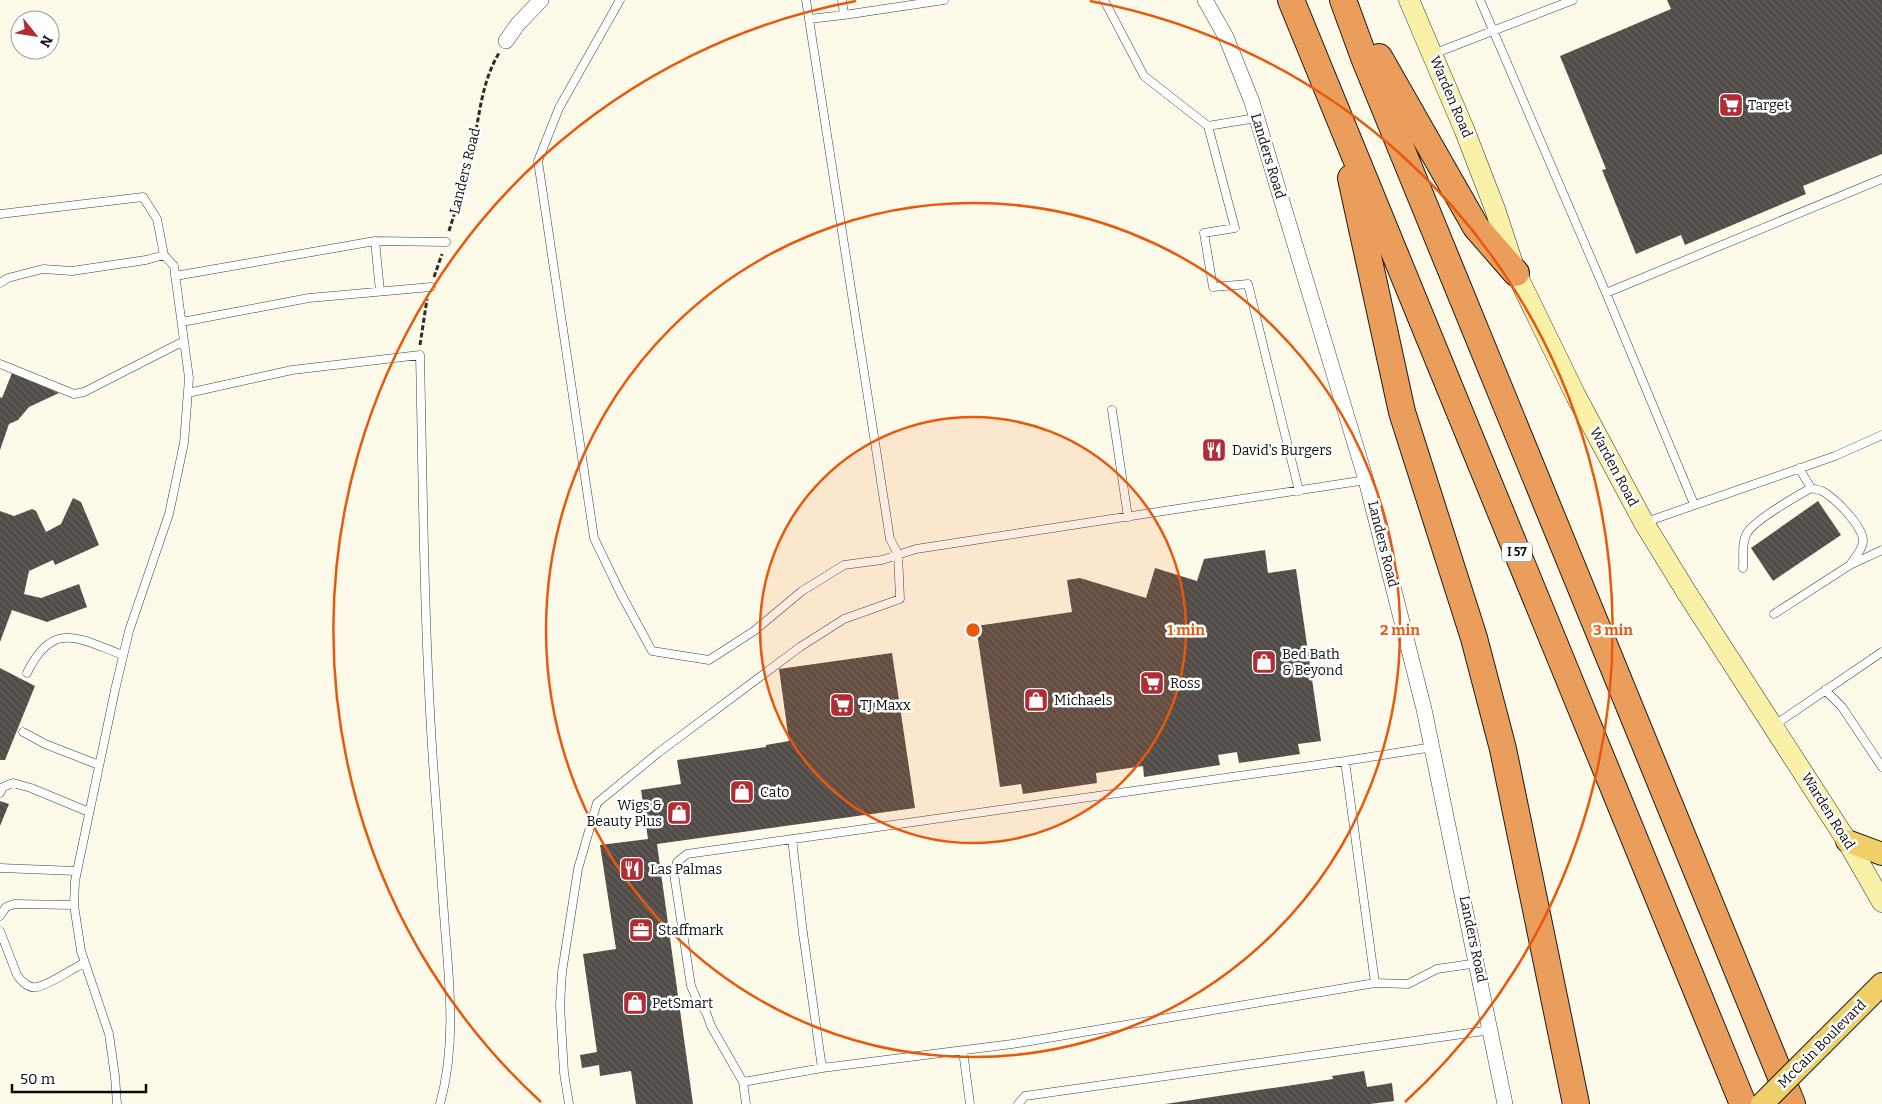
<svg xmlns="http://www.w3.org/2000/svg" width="1882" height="1104" font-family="Bitter,serif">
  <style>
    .building { fill: url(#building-back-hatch) }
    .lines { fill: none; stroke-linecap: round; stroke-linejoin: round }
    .lane-casing { stroke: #3e3e3e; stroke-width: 9 }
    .street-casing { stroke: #3e3e3e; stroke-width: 16 }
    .secondary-casing { stroke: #2d2d2d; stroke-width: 21 }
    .primary-casing { stroke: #1c1c1c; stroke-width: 24 }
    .highway-casing { stroke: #1c1c1c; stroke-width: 28 }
    .path { stroke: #2d2d2d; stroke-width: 3; stroke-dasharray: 5 2.5; stroke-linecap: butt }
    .lane { stroke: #fff; stroke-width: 8 }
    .street { stroke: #fff; stroke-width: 15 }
    .secondary { stroke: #faf1a9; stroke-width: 20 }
    .primary { stroke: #efcf68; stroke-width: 22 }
    .highway { stroke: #eb9d5b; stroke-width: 26 }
    .primary-bridge-casing { stroke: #1c1c1c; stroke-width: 24; stroke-linecap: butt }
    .primary-bridge { stroke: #efcf68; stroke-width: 22 }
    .ring { fill: none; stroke: #e8590c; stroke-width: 2.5 }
    .labels { text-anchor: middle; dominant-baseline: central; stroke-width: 5; stroke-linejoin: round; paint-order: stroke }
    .shield { fill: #fff; stroke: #545454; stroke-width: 1 }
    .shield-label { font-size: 12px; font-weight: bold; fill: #0b0b0b }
    .street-label { font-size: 14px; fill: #0b0b0b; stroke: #fff }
    .poi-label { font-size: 14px; fill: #0b0b0b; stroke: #fff; text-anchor: start }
    .centre { fill: #e8590c; stroke: #fff; stroke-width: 2.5 }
    .ring-label { font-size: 15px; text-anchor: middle; font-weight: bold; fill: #e8590c; stroke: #fff; stroke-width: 5; stroke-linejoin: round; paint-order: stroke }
  </style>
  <defs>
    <pattern id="building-back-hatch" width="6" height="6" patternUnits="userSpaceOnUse" patternTransform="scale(1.25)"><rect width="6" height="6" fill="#524c48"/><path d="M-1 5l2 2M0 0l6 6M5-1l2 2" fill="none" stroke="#66615e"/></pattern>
  </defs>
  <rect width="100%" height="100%" fill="#fefaea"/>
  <path class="building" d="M1667,0H1882V154L1803,186L1806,194L1685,245L1681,235L1636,254L1602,170L1606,169L1560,56L1671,9Z
    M12,373L59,393L29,407L18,420L9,424L0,450V397L2,398Z
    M73,498L81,502L99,545L55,565L53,560L29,571L24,594L41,598L79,584L87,607L47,622L12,610L0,642V511L14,516L32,509L36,511L46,532L61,524Z
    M1818,501L1841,535L1773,581L1751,548Z
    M1265,550L1268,573L1296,569L1321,741L1298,744L1300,754L1239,763L1237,752L1218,755L1220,765L1144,777L1143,766L1096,773L1097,783L1023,794L1021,784L1000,787L976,626L1072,612L1067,580L1080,578L1146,598L1155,568L1197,581L1204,559Z
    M892,653L915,808L657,844L693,1104H636L631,1071L600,1076L599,1065L582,1068L580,1055L597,1052L583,954L616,949L600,845L648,839L641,790L681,784L677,760L766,747V745L789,741L779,669Z
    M0,668L35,686L5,760H0Z
    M0,801L9,804L0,826Z
    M1364,1071L1367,1087L1392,1083L1394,1101L1370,1104H1165L1333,1079L1332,1076Z"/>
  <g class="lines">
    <defs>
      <path id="lane" d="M620,0L559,108L538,161L594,538L621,594L652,651L709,660L754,631L802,591L844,565L882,560L916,549L1366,480
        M842,0L844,15L944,0
        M1104,0L1144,76L1208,126L1256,118
        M1480,0L1606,293L1882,179
        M809,19L844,15
        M1433,54L1573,0
        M1208,126L1235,228L1204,233L1213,287L1248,284L1299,491
        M0,214L143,197L157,219L164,255
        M375,241L380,291
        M175,276L375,241L446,242
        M0,283L8,278L43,269L72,271L146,260L164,255L174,266L184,341L84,392L74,394L0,364
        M1606,293L1694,504
        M182,322L309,298L431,287
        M188,393L292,370L420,355C423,491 424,627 433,762C437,818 441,873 445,928C450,987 456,1046 440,1104
        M1112,410L1128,517
        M1799,468L1811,488
        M1646,522L1835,456L1882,435
        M1743,568C1744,557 1741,543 1747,533C1756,519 1795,497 1811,488C1814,489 1819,490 1822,491C1835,498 1864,527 1863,542C1862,550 1854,559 1850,565
        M1774,614L1850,565L1882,550
        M27,673C53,619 79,639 123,655
        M1825,690L1842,707L1882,767
        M1773,726L1882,652
        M23,732L45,744L99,765
        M1345,761L1375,983
        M0,793L3,787L13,783L31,788L89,812
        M792,839L803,933L822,1068
        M0,868L77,871
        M0,916L6,907L14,904L74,905
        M0,931L17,975C21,981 29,989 37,987C49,985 72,969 84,963
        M963,1051L970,1104
        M743,1082L822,1068L1012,1044L1375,983L1408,984L1437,969L1478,963
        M117,1104L115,1076L109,1034L81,951L74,905L75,881L115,690L129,631L169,514L184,443L189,378L184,341
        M569,1104L564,1073L560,1005L562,972L578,869L597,803L658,753L800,647L844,619L900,599L898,554L890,539L806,0
        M746,1104L743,1082L711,1026L706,1012L697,1000L691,986L674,874L677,862L687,854L1345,761L1433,747
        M1018,1104L1025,1096L1491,1030"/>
      <path id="street" d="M1205,0L1226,37L1252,102L1366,480L1424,709L1505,1104
        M506,41L518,24L541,0"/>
      <path id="secondary" d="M1409,0L1464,129L1495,209L1516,273L1576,396L1644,523L1687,593L1847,841L1882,902"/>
      <path id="primary" d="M1847,841L1882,854
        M1822,1044L1882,984"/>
      <path id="highway" d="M1291,0L1743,1104
        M1343,0L1365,60L1792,1104
        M1379,57L1476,227L1516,273
        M1351,178L1402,412L1474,638L1503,749L1576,1104"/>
    </defs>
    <use href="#lane" class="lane-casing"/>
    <use href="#street" class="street-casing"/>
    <use href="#secondary" class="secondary-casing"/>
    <use href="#primary" class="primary-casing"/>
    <use href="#highway" class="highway-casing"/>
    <path class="path" d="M449,231C457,205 466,180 472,153C479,119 481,83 499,53
      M434,277L442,254
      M420,345L427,299"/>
    <use href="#lane" class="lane"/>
    <use href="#street" class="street"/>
    <use href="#secondary" class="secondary"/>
    <use href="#primary" class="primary"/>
    <use href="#highway" class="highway"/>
    <defs>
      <path id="primary-bridge" d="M1762,1104L1822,1044"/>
    </defs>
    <use href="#primary-bridge" class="primary-bridge-casing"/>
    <use href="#primary-bridge" class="primary-bridge"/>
  </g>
  <circle cx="973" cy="630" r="213" fill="#e8590c" fill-opacity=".12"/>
  <g class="ring">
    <circle cx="973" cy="630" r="213"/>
    <circle cx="973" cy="630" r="427"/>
    <path d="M541 1102A640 640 0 0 1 856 1M1090 1A640 640 0 0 1 1405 1102"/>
  </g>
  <defs>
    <symbol id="supermarket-square" viewBox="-11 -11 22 22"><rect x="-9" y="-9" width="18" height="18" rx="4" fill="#b02d33" stroke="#fff"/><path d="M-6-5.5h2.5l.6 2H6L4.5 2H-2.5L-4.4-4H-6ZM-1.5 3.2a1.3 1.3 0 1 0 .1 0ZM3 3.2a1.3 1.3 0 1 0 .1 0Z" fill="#fff"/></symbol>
    <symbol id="restaurant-square" viewBox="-11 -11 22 22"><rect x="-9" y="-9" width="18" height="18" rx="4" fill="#b02d33" stroke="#fff"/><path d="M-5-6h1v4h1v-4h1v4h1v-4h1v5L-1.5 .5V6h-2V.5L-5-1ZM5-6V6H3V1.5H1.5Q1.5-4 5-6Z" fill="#fff"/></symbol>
    <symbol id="shop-square" viewBox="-11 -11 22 22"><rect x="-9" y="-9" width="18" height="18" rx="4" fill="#b02d33" stroke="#fff"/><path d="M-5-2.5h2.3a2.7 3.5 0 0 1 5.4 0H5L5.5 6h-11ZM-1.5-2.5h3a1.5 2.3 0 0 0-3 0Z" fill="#fff"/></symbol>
    <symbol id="office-square" viewBox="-11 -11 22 22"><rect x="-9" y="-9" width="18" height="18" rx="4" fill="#b02d33" stroke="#fff"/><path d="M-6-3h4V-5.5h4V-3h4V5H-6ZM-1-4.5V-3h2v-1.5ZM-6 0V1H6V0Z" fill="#fff"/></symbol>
  </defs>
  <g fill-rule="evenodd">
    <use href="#supermarket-square" x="1717" y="91" width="28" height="28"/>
    <use href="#restaurant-square" x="1200" y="436" width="28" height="28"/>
    <use href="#shop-square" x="1250" y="648" width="28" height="28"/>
    <use href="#supermarket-square" x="1138" y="669" width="28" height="28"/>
    <use href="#shop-square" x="1022" y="686" width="28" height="28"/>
    <use href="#supermarket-square" x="828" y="691" width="28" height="28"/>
    <use href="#shop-square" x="728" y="778" width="28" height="28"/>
    <use href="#shop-square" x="665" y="799" width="28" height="28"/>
    <use href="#restaurant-square" x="618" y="855" width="28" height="28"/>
    <use href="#office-square" x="627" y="916" width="28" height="28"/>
    <use href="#shop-square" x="621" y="989" width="28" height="28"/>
  </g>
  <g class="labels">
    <rect class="shield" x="1502" y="542.5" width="30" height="19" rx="4"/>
    <g class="shield-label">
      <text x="1517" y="552">I 57</text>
    </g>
    <g class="street-label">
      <text transform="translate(1451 97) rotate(67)">Warden Road</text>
      <text transform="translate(1268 156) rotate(73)">Landers Road</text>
      <text transform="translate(465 171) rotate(-76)">Landers Road</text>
      <text transform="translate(1614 467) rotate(62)">Warden Road</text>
      <text transform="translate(1383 544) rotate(76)">Landers Road</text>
      <text transform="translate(1828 811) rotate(58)">Warden Road</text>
      <text transform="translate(1473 939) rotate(78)">Landers Road</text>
      <text transform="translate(1822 1044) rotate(-45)">McCain Boulevard</text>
    </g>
    <g class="poi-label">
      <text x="1748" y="105">Target</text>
      <text x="1232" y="450">David's Burgers</text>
      <text x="1282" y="654">Bed Bath<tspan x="1282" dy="16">&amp; Beyond</tspan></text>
      <text x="1170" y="683">Ross</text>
      <text x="1054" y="700">Michaels</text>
      <text x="860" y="705">TJ Maxx</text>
      <text x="760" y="792">Cato</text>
      <text x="662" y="805" text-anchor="end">Wigs &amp;<tspan x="662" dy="16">Beauty Plus</tspan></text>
      <text x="650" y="869">Las Palmas</text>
      <text x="658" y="930">Staffmark</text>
      <text x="652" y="1003">PetSmart</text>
    </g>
  </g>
  <circle cx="973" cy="630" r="8" class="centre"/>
  <g class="ring-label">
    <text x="1186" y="635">1 min</text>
    <text x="1400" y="635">2 min</text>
    <text x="1613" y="635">3 min</text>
  </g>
  <g transform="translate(35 35) rotate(120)"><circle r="24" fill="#ffffff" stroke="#9d9d9d"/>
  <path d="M0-4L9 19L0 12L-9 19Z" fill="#b02d33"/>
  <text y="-8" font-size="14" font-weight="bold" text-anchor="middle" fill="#0b0b0b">N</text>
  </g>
  <path d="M12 1084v8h134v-8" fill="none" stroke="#0b0b0b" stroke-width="2.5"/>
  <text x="20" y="1084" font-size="15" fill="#0b0b0b" stroke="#ffffff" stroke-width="4" paint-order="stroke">50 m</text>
</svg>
